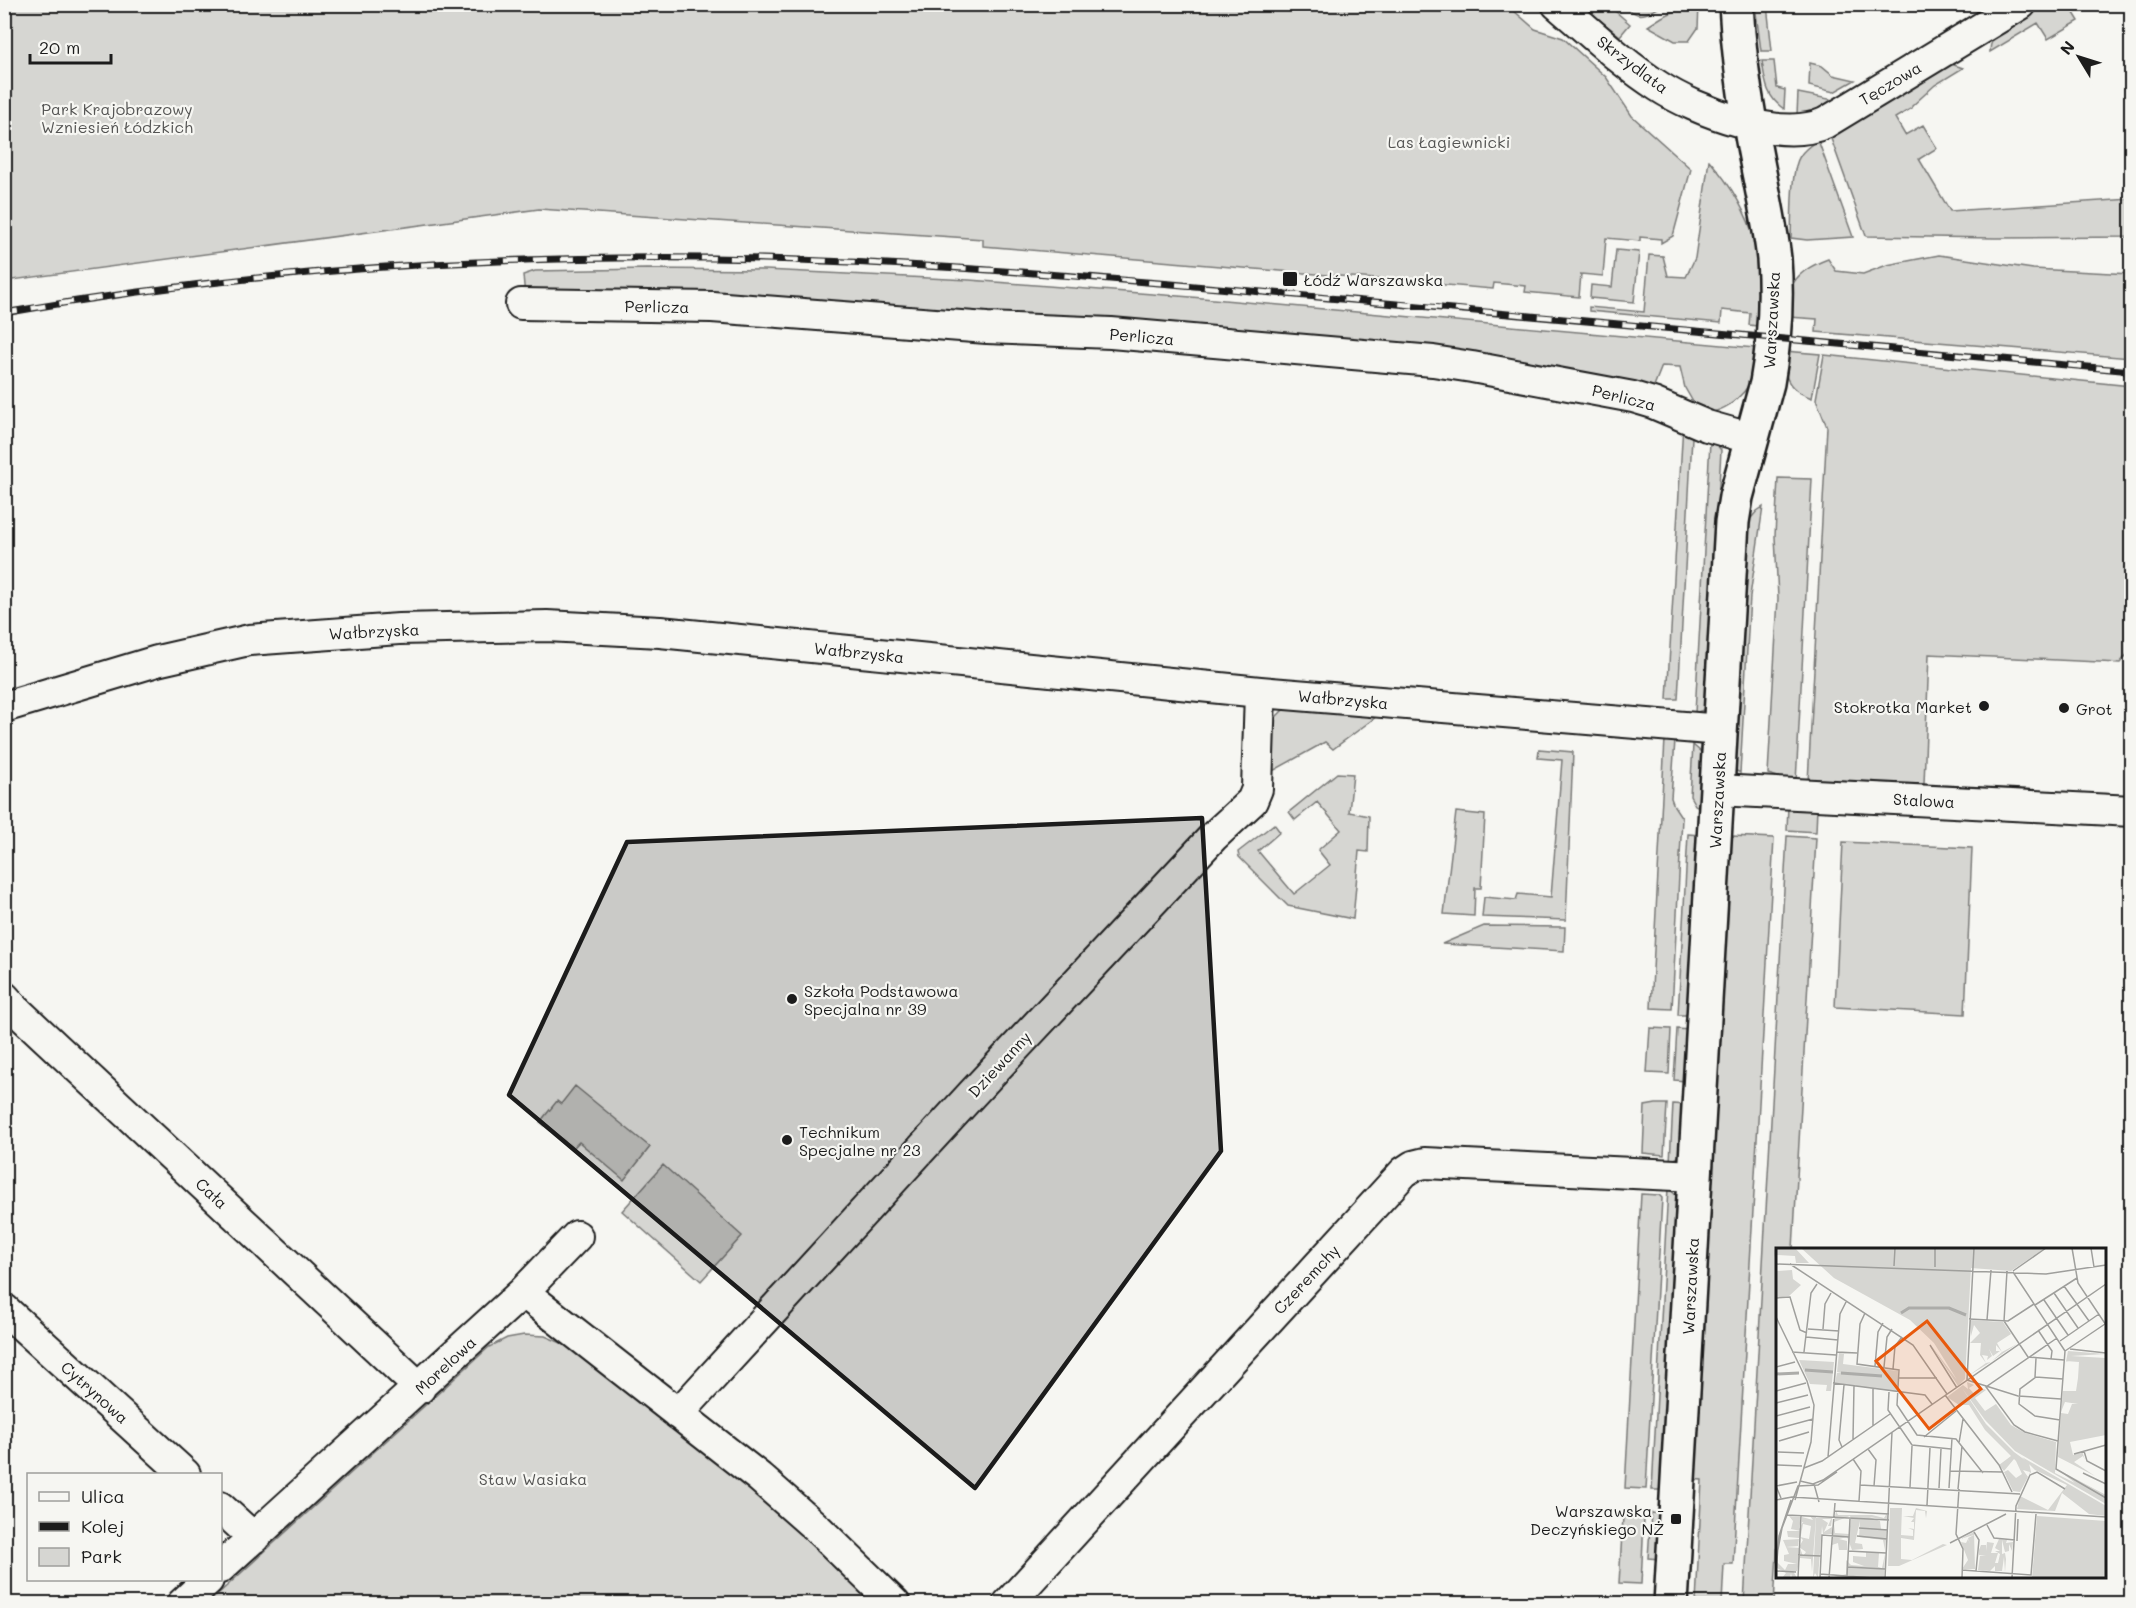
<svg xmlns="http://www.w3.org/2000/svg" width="2136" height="1608" font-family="Mali,sans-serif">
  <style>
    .green { fill: #d6d6d2; stroke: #797977; stroke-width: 1.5 }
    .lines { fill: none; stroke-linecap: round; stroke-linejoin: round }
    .minor-casing { stroke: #1c1c1c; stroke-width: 34 }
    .tertiary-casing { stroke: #1c1c1c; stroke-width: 38 }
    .minor { stroke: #f6f6f2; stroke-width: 30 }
    .tertiary { stroke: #f6f6f2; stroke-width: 33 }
    .rail-casing { stroke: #1c1c1c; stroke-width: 7 }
    .rail { stroke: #f6f6f2; stroke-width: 4.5; stroke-dasharray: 14; stroke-linecap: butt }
    .marked { fill: #1c1c1c; fill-opacity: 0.2; stroke: #1c1c1c; stroke-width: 4.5; stroke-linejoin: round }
    .poi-dot { fill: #1c1c1c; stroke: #f6f6f2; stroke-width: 2 }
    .labels { text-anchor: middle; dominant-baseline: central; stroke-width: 4.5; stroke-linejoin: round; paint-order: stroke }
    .street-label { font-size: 16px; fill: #1c1c1c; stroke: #f6f6f2 }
    .park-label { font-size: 16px; fill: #545453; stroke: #f6f6f2 }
    .poi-label { font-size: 16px; fill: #1c1c1c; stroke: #f6f6f2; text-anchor: start }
    .inset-river { fill: none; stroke: #acaca9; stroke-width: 3 }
    .inset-road { fill: none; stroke: #9f9f9c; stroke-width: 1.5 }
    .view { fill: #e8590c; fill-opacity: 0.15; stroke: #e8590c; stroke-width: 3 }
    .inset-edge { fill: none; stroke: #1c1c1c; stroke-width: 3 }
  </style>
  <rect width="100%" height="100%" fill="#f6f6f2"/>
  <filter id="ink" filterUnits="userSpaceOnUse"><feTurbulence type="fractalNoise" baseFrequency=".0167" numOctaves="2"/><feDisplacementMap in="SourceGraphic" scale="12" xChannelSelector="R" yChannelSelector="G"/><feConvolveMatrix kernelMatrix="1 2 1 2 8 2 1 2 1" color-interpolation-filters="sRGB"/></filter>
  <g filter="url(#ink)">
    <path class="green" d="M4,5H1507L1535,29L1563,38L1606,77L1632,116L1691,169L1673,236L1661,243V239L1640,237V241L1606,238L1603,276L1581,274L1579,297L1525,292L1526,286L1494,283L1493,289L983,246V239L539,209L5,281Z
      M1581,5H1608L1630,24L1620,36Z
      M1623,5H1628L1634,9L1644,5H1664C1644,14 1642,21 1623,5Z
      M1688,5H1699L1698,28L1689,41H1675L1648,26L1662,17Z
      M1755,5H1767L1772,51H1761Z
      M2042,5H2069L2079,21L2048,39L2038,23L1990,52C1989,28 2024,15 2042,5Z
      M1762,61H1774L1777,88L1785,90L1784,109C1766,97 1765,81 1762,61Z
      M1810,63L1822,66L1833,75L1855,80L1834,92L1809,86Z
      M1951,64L1963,68L1935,85L1912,106V108L1895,118L1905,135L1923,125L1937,148L1919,159L1950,211L2131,199V237L1995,238L1866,236L1829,133Z
      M1798,93L1839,101L1821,112L1797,115Z
      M1818,140L1853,237L1807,240L1791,238C1792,218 1790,171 1800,156C1804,149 1812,144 1818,140Z
      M1709,160C1731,185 1747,212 1756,244C1762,265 1759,287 1759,308C1758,326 1761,346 1757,364C1752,391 1728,413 1700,414L1685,388L1680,367L1662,366L1654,386L1648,391L525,296L523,275L535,271L647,269L765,270L969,280L1191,297L1755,348L1757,326L1749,325L1750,313L1722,310L1721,323L1589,311V307L1644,312L1649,255L1663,256L1668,276L1686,277L1695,258Z
      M1616,250L1639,252L1634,302L1590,298L1591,285L1612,287Z
      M1939,255L2033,269L2131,274V358L1816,332L1817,319L1789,317L1785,351L1820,354L1812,398C1801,394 1791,389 1787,378C1781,364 1785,294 1794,282C1802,270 1815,264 1828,259L1836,271L1863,274L1887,265Z
      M1824,355L2131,386V650L2120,663L1929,654L1924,784L1808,782L1827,427L1816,399Z
      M1683,424L1692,437L1678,699H1667Z
      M1710,442L1716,444L1721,450L1707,703L1703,710L1695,713Z
      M1778,478L1812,479L1796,782L1768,774L1778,598L1775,536Z
      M1763,507L1750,596L1740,773L1735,770L1734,765L1747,523L1757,511Z
      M1285,708L1375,713L1376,717L1333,749L1325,742L1271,772L1273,720Z
      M1665,739L1675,740L1671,798L1674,806L1682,818L1672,1009L1651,1008Z
      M1693,745L1701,752L1703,756L1701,808L1695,805L1690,796Z
      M1539,749L1573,752L1566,920L1482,917L1484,897L1516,900L1518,894L1551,897L1562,760L1538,758Z
      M1337,773L1353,774L1349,812L1369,816L1368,852L1359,851L1353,919L1288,906L1239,857L1238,852L1274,824L1280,832L1258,851L1294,894L1330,865L1318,850L1341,830L1317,802L1295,820L1289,812Z
      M1788,806L1817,807L1816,832L1787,830Z
      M1456,812L1485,815L1481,888H1475L1474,916L1444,914Z
      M1688,834L1700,835L1690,1015H1678Z
      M1731,836L1774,838L1733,1564H1724L1722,1603H1696L1702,1480L1691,1479L1700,1398Z
      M1787,836L1816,838L1793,1249L1778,1250V1538L1774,1603H1744Z
      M1843,842L1972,848L1965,1014L1835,1007Z
      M1484,926L1565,927L1564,951L1442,944Z
      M1650,1028L1671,1029L1669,1074L1647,1073Z
      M1677,1029L1689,1030L1686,1081L1674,1080Z
      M575,1086L650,1147L624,1180L579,1142L573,1148L540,1122L557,1101L561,1104Z
      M1656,1104H1667L1664,1155L1643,1153L1645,1106Z
      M1673,1104L1685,1105L1682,1154L1670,1162Z
      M663,1165L742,1236L701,1281L622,1211Z
      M1668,1188L1679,1198L1664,1490H1652Z
      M1641,1194L1659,1195L1662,1198L1646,1489L1625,1488Z
      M524,1335L545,1336L566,1345L705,1454L761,1492L880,1604H207L489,1347L507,1338Z
      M1651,1513L1663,1514L1660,1559L1648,1558Z
      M1623,1517L1644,1518L1641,1584L1619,1583Z"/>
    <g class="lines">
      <defs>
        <path id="minor" d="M1557,4C1590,32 1622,63 1658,86C1696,111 1781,143 1825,123L2021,4
          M521,304L712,307L987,328L1111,333L1433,361L1472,367L1633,397L1653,403L1707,426L1753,439
          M4,707L157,661L249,640L399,629L547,626L660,632L1260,692L1721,730
          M1717,790L2132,811
          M4,997L15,1009L420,1388
          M523,1292L577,1236
          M4,1309L185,1474
          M678,1414L971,1095L1213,837L1252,801L1257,789L1260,692
          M220,1507L254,1538
          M220,1568L523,1292L759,1477L818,1529L895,1604
          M182,1604L208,1580
          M1008,1604L1404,1172L1413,1166L1425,1163L1696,1176"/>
        <path id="tertiary" d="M1671,1604L1732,522L1736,497L1767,383C1774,344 1777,299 1774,259C1769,213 1757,169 1750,123C1743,84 1738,44 1736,4"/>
      </defs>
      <use href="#minor" class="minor-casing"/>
      <use href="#tertiary" class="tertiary-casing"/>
      <use href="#minor" class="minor"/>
      <use href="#tertiary" class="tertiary"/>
      <defs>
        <path id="rail" d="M4,313C254,269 510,253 763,259C956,264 1149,282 1341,299C1605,322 1868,347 2132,371"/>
      </defs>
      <use href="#rail" class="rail-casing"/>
      <use href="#rail" class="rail"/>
    </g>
  </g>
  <path class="marked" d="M1202,818L1221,1151L975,1488L509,1095L627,842Z"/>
  <g class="poi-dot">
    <rect x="1282" y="271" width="16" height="16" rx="3"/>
    <circle cx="1984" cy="706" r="6"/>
    <circle cx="2064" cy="708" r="6"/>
    <circle cx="792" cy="999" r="6"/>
    <circle cx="787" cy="1140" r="6"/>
    <rect x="1670" y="1513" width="12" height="12" rx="3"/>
  </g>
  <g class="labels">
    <g class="street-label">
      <text transform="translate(1633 64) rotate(37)">Skrzydlata</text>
      <text transform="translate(1890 83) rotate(-31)">Tęczowa</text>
      <text transform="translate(657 306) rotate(1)">Perlicza</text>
      <text transform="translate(1771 320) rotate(-87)">Warszawska</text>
      <text transform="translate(1142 336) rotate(5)">Perlicza</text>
      <text transform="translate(1624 397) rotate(14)">Perlicza</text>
      <text transform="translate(374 631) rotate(-3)">Wałbrzyska</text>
      <text transform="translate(859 652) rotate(6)">Wałbrzyska</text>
      <text transform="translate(1343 699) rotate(5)">Wałbrzyska</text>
      <text transform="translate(1717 800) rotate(-87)">Warszawska</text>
      <text transform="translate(1924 800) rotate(3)">Stalowa</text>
      <text transform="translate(999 1064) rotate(-47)">Dziewanny</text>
      <text transform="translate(212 1193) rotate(43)">Cała</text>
      <text transform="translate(1306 1279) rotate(-47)">Czeremchy</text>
      <text transform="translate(1690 1286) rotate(-87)">Warszawska</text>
      <text transform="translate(445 1365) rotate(-43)">Morelowa</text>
      <text transform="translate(95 1392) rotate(42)">Cytrynowa</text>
    </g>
    <g class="park-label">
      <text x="117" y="108">Park Krajobrazowy<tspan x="117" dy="18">Wzniesień Łódzkich</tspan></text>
      <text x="1449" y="141">Las Łagiewnicki</text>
      <text x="533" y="1478">Staw Wasiaka</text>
    </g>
    <g class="poi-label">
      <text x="1304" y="279">Łódź Warszawska</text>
      <text x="1972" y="706" text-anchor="end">Stokrotka Market</text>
      <text x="2076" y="708">Grot</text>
      <text x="804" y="990">Szkoła Podstawowa<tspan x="804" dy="18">Specjalna nr 39</tspan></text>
      <text x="799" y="1131">Technikum<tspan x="799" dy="18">Specjalne nr 23</tspan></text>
      <text x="1664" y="1510" text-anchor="end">Warszawska -<tspan x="1664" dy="18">Deczyńskiego NŻ</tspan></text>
    </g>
  </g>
  <g transform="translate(1776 1248)">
    <rect width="330" height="330" fill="#f6f6f2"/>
    <path d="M0,0H19L33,15H20L19,8L0,7ZM25,0H269L235,23L195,20L189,131L182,138L155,97L181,132L158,95L134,72L58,30ZM16,22L17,31L25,37L13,48L0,50V23ZM194,72L227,74L235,86L221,95L226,104L241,96L216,113L226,104L220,97V103H224L217,108L213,101L216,108L211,112L212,108L206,107L210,115L215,114L192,128L210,115L204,107L205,95H194L204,85L198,77L195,88ZM292,103L330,106L295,108L330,110V187L294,194L297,207L306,203L309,212L307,208L298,214L319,228L282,209L285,165L292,166L296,156H302L289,154L285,164L287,143H300L302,130L303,114L290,113L288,124ZM63,105L80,106H68L67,116L122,123V144L59,135L61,125H65L61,124ZM23,112L58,114L55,143H50L51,137L34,136ZM191,134L198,137L193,140L199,147L207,141L200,138L210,142L199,150L209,163L220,156L235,177L249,185L280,194L279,225L299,235L281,221L330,247V256L239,203L209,172L186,140L210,176L238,204L253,215L255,224L253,227L254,224L247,222L252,229L244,244L237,243L228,224L232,222L240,230L246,226L240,213L238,211L228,223L223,217L235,208L209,182L193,157H183L171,149L187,137L192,141ZM246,209L330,258V268L313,266L286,245L279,263L241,261L244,248L272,262L291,237L259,222ZM114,260H126L125,287L137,288V282L132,280L138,281V274H135L138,270L127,268H137L140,260L151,263L150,270L149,263L140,262L138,292L125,290V311L136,312L167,296L171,297L123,318H112ZM60,263L62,267H96L108,270L111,265L112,272L93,269L104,273L105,281L111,282L109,302L107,292L83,289L84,273L79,295L86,296L87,301L76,302L71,289L63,291L71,293V302H63L62,295L56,297L58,276L59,285L73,286L75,271L74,268L58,274ZM57,264L55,278H52L55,271H46L52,275L48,284L56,279V286H47L46,278L42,330L39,325L37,330L40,270L56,269ZM13,268L25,269L23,281L27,274L38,275L26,274V269L37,272L34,268H40L36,324L35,311L24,310L21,323H17L21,330H16L15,325L14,330H6L10,325L1,320V314L9,322L12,316H21L8,313V307L13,306L7,292L23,291L22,298L10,299L24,300L27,308L30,304L23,299L27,292L24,289L33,291L35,278L27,276L25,287L23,290L12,289L11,283H25L15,281L17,273ZM261,268L330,273V330H256ZM198,284L199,321H186L192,312L185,294L190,295L192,291L194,296L192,290L198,287L184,291ZM223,291L231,292L230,295L237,294L236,303L233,296V303L229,304L226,292V306L229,305L230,311L229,324L228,309L226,323H219V318L214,323L202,322L204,308H210L203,307V302L205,297H210V303L211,294L218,295L215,305H222L219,315H222L224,306L219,303H224L219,300ZM90,304L103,305L102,319L106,320L109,306L108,329L54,330L70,326V312L75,317L88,318L77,314V308L90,309Z" fill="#d6d6d2"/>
    <path class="inset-river" d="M125,65L133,60H173L190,67M29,122L57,124M65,125L106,128M0,126L23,125"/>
    <path class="inset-road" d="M159,0V19M296,0L302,35L330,77M315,0L318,19M0,16L270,26L330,17M14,16L137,97L171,146M118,18L119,0M237,23L270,0M237,24L289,103L280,221L330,250M288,38L313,73M278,45L302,80M0,50L14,49L24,82L31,85M268,52L292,87M259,57L301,30M89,65L84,76L81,116L123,122L121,157L141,187L180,191L207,225M0,69L31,133L38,157L35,194L19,252M193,71L232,73L258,56M211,72L215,22M228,73L252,109L288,112M228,73L231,23M32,81L63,83M47,81L49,56L55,45M262,82L276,103L275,111M30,89L62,92M281,90L210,139L238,177L249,184L282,193M284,93L323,66M154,97L181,140M294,101L330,105M289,103L329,76M16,104L60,107M28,104L35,45L41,36M61,104L81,105M99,118L102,84L107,75M0,119L19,114M108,119L111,89L116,81M117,121L119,98L126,89M259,129L260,110M123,130H161M191,132L198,0M191,132L242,148L285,151M57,135L149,147L156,156M0,143L30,135M113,144L112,162L136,197L175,201M169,147L223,217L236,244M0,155L32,147M0,168L34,159M284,172L259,168L243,156L244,141L260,129L287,131M97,178V140M148,189L180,163M77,191L78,137M3,193L33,184M183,195L187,171M66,199L63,192L68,137M92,201L100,212L98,238M308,203L311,213L330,223M2,204L28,205M298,206L330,197M52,209L64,66L70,54M77,211L85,223L83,253M1,217L26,218M28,220L46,213L114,166M174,223L227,224M307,225L330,236M24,233L37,236L47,232L330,36M38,236L43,254M84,237L244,246M0,238L21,234M134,239L136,198M163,240L165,201M173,240L176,190M182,241L186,198M183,241L180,286L187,301L186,330M5,250L0,238V181L37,171M0,252L16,249L330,269M151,257L154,200M58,263L113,266M11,267L113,272M211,277L218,290L239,292M83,280L112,282M198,284L203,292L200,323M81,288L111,291M241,293L242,271M174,295L230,266M72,303L110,305M22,307L45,308M0,312L6,280L22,238L42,237L61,224M71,319L109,321M186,322L255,327L260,266M1,323L20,324M0,324L3,288L15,252M44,326L97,330M71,328L74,271M22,330L25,268M44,330L46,287L73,289M53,330L59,255M109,330L116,184M236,330L240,258L254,227L261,224L289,241"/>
    <path class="view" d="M151,73L205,141L153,181L100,113Z"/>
    <rect width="330" height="330" class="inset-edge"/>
  </g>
  <rect width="2136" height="1608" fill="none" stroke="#f6f6f2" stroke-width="24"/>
  <rect x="12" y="12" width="2112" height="1584" fill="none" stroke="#1c1c1c" stroke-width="2" filter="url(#ink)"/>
  <rect x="27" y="1473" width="195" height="108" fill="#f6f6f2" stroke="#9f9f9c" stroke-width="1.5"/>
  <rect x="39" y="1492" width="30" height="9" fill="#f6f6f2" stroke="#9f9f9c" stroke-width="1.5"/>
  <text x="81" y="1503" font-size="18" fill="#1c1c1c">Ulica</text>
  <rect x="39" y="1522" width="30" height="9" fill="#1c1c1c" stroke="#9f9f9c" stroke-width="1.5"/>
  <text x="81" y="1533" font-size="18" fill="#1c1c1c">Kolej</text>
  <rect x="39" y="1548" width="30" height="18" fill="#d6d6d2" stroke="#9f9f9c" stroke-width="1.5"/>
  <text x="81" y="1563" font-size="18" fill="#1c1c1c">Park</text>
  <g transform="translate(2079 57) rotate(308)" stroke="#f6f6f2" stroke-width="4.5" paint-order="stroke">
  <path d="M0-4.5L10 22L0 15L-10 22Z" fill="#1c1c1c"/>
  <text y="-9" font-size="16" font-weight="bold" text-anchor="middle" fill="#1c1c1c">N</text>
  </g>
  <path d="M30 54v9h81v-9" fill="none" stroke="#1c1c1c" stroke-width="3"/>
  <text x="39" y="54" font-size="18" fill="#1c1c1c" stroke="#f6f6f2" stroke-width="4.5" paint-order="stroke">20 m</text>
</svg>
